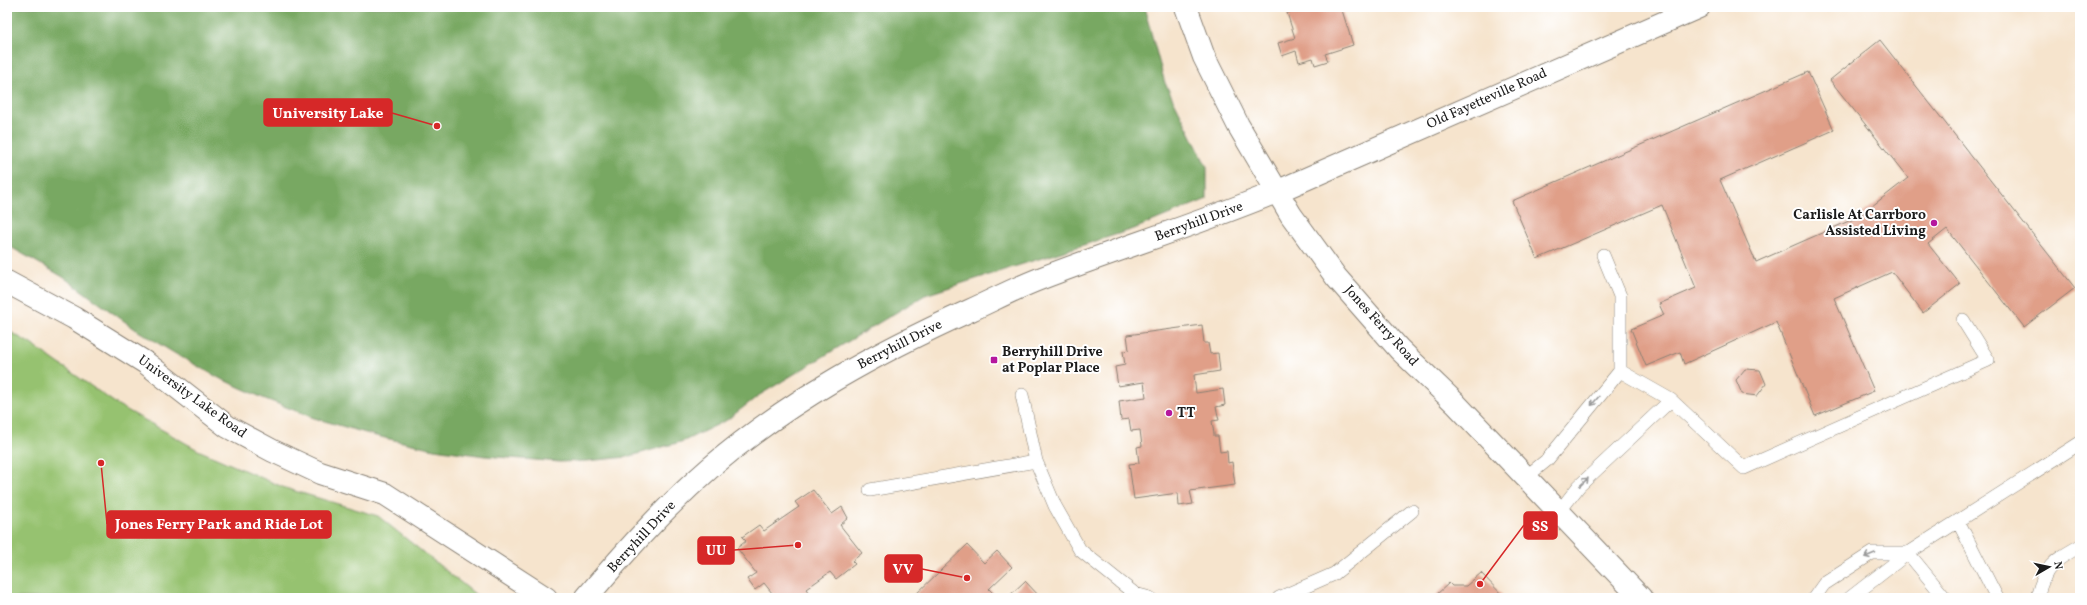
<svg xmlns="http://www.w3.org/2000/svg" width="2087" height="605" font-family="Vollkorn,serif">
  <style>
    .green { fill: #96c270; stroke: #596f46 }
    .forest { fill: #78a862; stroke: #4a623f }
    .building { fill: #e09f88 }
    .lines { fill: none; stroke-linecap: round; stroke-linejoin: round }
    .service-casing { stroke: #898074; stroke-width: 14 }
    .minor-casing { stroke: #898074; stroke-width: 24 }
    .tertiary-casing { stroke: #898074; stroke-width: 24 }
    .service { stroke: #fff; stroke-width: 13 }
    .minor { stroke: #fff; stroke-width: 22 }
    .tertiary { stroke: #fff; stroke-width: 22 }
    .oneway { stroke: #999 }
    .poi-dot { fill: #b5179e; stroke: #fff; stroke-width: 1.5 }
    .labels { text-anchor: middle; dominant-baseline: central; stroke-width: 4; stroke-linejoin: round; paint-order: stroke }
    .street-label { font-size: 14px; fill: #1c1c1c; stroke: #fff }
    .poi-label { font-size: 14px; font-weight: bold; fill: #1c1c1c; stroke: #fff; text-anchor: start }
    .leader { fill: none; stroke: #d62828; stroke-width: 1.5 }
    .callout-dot { fill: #d62828; stroke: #fff; stroke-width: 1.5 }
    .callout { fill: #d62828; stroke: #d62828; stroke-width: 1.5 }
    .callout-label { font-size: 15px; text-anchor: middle; font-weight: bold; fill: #fff }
  </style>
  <rect width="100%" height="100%" fill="#fff"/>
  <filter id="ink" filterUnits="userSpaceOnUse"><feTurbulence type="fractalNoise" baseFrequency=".025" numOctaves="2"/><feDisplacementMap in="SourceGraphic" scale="8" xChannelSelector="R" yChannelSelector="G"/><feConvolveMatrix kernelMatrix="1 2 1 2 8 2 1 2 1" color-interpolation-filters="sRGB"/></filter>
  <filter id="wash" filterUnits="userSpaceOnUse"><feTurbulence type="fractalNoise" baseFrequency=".012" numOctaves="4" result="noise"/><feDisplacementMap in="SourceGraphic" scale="16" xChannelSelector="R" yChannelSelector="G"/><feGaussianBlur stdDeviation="0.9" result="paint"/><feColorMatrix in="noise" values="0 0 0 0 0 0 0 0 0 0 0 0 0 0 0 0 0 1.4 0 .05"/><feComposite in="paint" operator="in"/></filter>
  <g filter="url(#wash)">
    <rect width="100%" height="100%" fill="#f6e4cd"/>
    <path class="green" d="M7,330L31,344L118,405L198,450L285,488L378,516L480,598H7Z"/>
    <path class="forest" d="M7,7H1144L1165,83L1207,167V199L1134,229L925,295L758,396L727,420L684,441L627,457L587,461L560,462L485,456L434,449L376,436L314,418L263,398L219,378L174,353L135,329L63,277L7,245Z"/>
    <g id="blocks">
      <path class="building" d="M1306,7H1341L1353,45L1325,54L1328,61L1315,65L1313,58L1299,62L1296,51L1282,56L1278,43L1295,38L1287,13Z
        M1880,40L2075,288L2024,327L1947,229L1928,244L1960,284L1923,313L1892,272L1834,298L1874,391L1815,416L1776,322L1684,364L1680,352L1646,366L1631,329L1664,315L1659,304L1696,288L1662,205L1537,259L1512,201L1808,72L1834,130L1720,180L1756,262L1858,217L1908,178L1830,80Z
        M1202,325L1204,343H1208L1210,354L1218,353L1220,371L1194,375L1196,393L1223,389L1225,405L1216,407L1219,420L1212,421L1214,434V436H1218L1220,452L1227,451L1228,463L1232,462L1235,485L1190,491L1193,504L1179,506L1178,493L1134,499L1129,464L1139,463L1137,447L1142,446L1140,430L1131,431L1129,419L1121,420L1119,401L1146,397L1144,382L1118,386L1115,367L1125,365L1123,351L1129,350L1127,335Z
        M1745,369L1760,370L1766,384L1757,396L1742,394L1736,380Z
        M813,490L832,514L842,507L848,518L840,525L862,553L852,561L855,564L836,579L830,572L806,589L811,596L808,598H776L764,583L755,590L747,579L756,573L737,548L746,541L742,537L759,525L764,531L799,507L795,502Z
        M967,545L984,563L997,551L1012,567L989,589L998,598H915L914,596Z
        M1481,573L1505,598H1438L1436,595L1449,583L1452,586H1466Z
        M1025,581L1041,598H1007Z"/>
    </g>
  </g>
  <g filter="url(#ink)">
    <use href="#blocks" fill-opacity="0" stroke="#898074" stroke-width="1"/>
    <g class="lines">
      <defs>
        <path id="service" d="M1603,255L1620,296V371L1671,400L1744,468L1988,360L1963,320
          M1022,395L1036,461L1055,506L1080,550L1135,594L1150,598
          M1526,477L1547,460L1620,371
          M870,490L1036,461
          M1559,512L1579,486L1671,400
          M1958,521L1997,598
          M1908,553L1945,598
          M2037,597C2046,565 2052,562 2080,546
          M1279,598L1334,574L1412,511
          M1814,598L1824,584L1872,553H1908
          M1850,598L1908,553L2080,443"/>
        <path id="minor" d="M7,282L74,318L146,363L228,427L273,451L320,473L385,494L546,598
          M586,598C625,552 664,508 710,468C788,401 878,352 971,310C995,299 1018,287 1042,278C1120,248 1199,224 1276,192"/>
        <path id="tertiary" d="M1186,7L1204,57L1238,125L1291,215L1336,277L1399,349L1455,403L1641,598
          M1276,192L1699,7"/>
      </defs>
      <use href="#service" class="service-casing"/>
      <use href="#minor" class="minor-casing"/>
      <use href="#tertiary" class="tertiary-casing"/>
      <use href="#service" class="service"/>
      <use href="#minor" class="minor"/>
      <use href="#tertiary" class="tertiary"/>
    </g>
    <defs><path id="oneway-shaft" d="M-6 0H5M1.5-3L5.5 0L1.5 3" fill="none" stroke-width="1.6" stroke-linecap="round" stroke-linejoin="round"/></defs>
    <g class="oneway">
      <use href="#oneway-shaft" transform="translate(1595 401) rotate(130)"/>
      <use href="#oneway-shaft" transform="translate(1584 482) rotate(-44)"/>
      <use href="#oneway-shaft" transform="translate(1870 555) rotate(157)"/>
    </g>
  </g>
  <g class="poi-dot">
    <circle cx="1934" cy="223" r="4"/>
    <rect x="990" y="356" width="8" height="8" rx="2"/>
    <circle cx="1169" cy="413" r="4"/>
  </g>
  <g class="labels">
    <g class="street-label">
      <text transform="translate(1487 99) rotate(-24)">Old Fayetteville Road</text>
      <text transform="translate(1199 222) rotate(-20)">Berryhill Drive</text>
      <text transform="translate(1381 326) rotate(48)">Jones Ferry Road</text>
      <text transform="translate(900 345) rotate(-27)">Berryhill Drive</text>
      <text transform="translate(192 397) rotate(36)">University Lake Road</text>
      <text transform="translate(642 537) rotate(-47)">Berryhill Drive</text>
    </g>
    <g class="poi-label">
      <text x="1926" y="215" text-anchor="end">Carlisle At Carrboro<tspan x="1926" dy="16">Assisted Living</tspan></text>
      <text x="1002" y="352">Berryhill Drive<tspan x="1002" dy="16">at Poplar Place</tspan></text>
      <text x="1177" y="413">TT</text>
    </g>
  </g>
  <path class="leader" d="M437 126L392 113M101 463L107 524M1480 584L1524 525M798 545L734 550M967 578L922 569"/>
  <g class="callout-dot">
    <circle cx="437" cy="126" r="4"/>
    <circle cx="101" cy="463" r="4"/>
    <circle cx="1480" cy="584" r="4"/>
    <circle cx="798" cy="545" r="4"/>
    <circle cx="967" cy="578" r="4"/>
  </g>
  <g class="callout">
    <rect x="264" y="99" width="128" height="27" rx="4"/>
    <rect x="107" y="511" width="224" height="27" rx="4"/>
    <rect x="1524" y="512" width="33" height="27" rx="4"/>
    <rect x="698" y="537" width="36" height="27" rx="4"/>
    <rect x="885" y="555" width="37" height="27" rx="4"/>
  </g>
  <g class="callout-label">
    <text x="328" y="118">University Lake</text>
    <text x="219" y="529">Jones Ferry Park and Ride Lot</text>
    <text x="1540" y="531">SS</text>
    <text x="716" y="555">UU</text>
    <text x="903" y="574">VV</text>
  </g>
  <rect width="2087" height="605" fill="none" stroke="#fff" stroke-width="24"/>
  <g transform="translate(2049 567) rotate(81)" stroke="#ffffff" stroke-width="3" paint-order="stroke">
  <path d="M0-3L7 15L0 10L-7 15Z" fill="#1c1c1c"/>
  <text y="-6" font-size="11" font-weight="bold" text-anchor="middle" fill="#1c1c1c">N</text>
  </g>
</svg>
